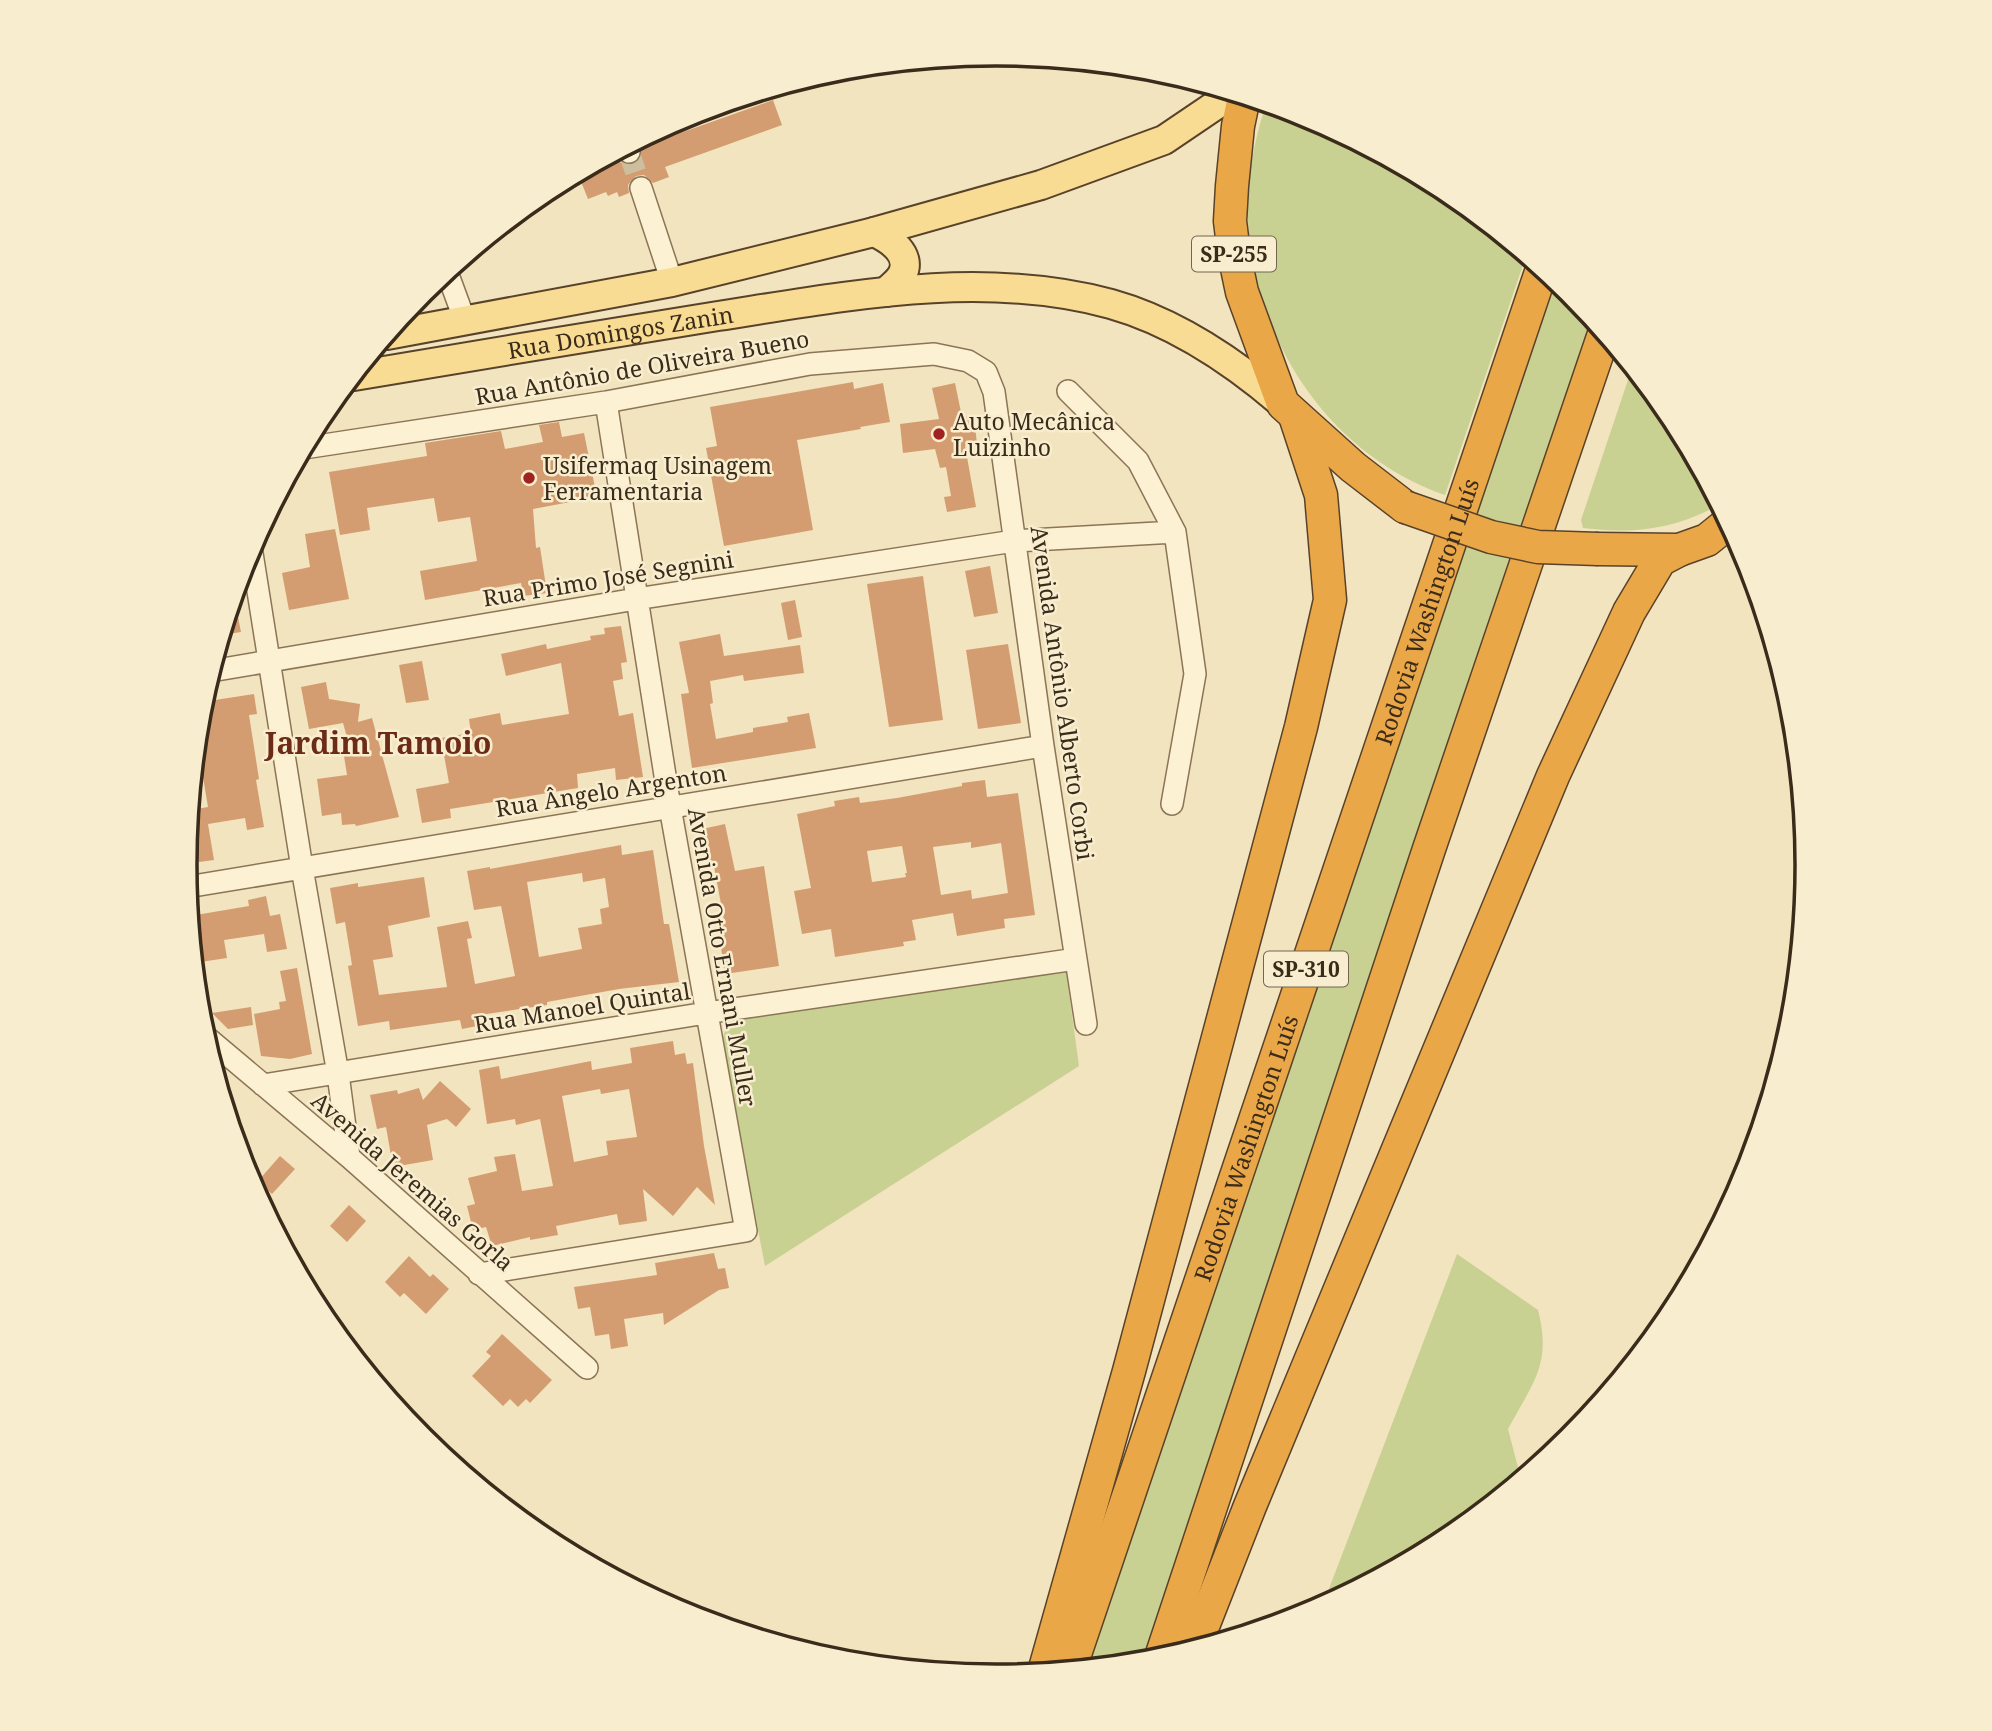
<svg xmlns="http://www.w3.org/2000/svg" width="1992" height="1731" font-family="'Noto Serif',serif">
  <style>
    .green { fill: #c8d192 }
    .building { fill: #d49d71; fill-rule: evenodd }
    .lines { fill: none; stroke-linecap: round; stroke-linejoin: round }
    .minor-tunnel { stroke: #cdbf9e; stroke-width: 21; stroke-dasharray: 21 10; stroke-linecap: butt }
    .minor-casing { stroke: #8c7456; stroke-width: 24 }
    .major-casing { stroke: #59422a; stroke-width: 32 }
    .highway-casing { stroke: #59422a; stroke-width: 35 }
    .minor { stroke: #fcf1d3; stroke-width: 21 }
    .major { stroke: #f9dc93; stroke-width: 28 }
    .highway { stroke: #eaa747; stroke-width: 32 }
    .highway-bridge-casing { stroke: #59422a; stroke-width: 35; stroke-linecap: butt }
    .highway-bridge { stroke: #eaa747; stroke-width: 32 }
    .poi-dot { fill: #a12320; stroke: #f8eecf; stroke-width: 2.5 }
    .labels { text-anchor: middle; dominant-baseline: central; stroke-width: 5; stroke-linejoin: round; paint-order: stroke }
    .shield { fill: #f8eecf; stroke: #736651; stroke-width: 2 }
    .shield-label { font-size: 21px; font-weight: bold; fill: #3a2b1b }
    .street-label { font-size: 23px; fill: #3a2b1b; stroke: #f8eecf }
    .poi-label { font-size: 23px; fill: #3a2b1b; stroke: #f8eecf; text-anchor: start }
    .district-label { font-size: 30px; font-weight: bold; fill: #6b2b17; stroke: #f8eecf }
    .rim { fill: none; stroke: #3a2b1b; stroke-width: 3.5 }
  </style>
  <rect width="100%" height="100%" fill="#f2e4bf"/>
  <path class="green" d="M1266,104L1307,116L1447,191L1526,256L1445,495C1329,455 1254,340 1248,220C1246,181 1254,141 1266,104Z
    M1551,276L1570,292L1595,323L1146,1662L1079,1669Z
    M1632,368L1671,415L1719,505C1673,530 1634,534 1583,528L1581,520Z
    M1066,971L1079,1066L765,1266L722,1044C723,1033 726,1026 736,1020Z
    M1457,1254L1538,1310C1552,1365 1533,1382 1508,1429L1521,1479L1446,1540L1322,1607Z"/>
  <path class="building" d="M773,100L782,125L665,167L669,177L653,183L644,175L636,176L628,185L629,193L619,197L617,192L608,196L606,192L588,199L578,174L590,167L617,157L621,163L633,164L640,160L641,147Z
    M853,382L854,389L883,383L890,422L860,427L861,429L797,440L813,530L724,546L706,448L717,446L710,407Z
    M955,383L962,417L974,416L977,444L965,446L976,507L947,512L944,497L951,496L946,467L940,468L935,449L903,453L900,424L939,419L932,388Z
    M559,422L562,437L584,433L597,497L533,509L536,548L540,547L547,593L523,596L521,583L425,600L420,571L477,561L470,517L438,522L434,498L367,508L370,530L340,535L329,472L427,456L425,443L501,431L505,449L543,442L539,425Z
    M335,529L349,599L289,610L282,573L310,567L305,534Z
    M990,566L998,613L974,617L965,571Z
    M923,576L943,720L889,727L867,584Z
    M234,597L241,632L222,635L226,624Z
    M795,600L802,637L788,640L781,603Z
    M621,626L627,662L621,663L623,679L613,681L619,716L633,713L643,777L616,780L615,768L577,774L578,788L450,809L451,818L422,823L416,789L449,783L441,738L471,733L469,719L500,713L502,725L569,714L561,663L506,676L501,654L546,644L547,649L591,640L590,636L605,634L604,628Z
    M720,634L724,656L800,645L804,673L744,681L743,675L710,681L713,703L710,704L716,739L753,732V728L788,722L787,717L809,713L816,748L692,768L681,694L689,693L679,642Z
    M1008,644L1021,723L978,729L966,650Z
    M422,661L429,700L406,703L399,665Z
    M326,682L329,699L360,704L358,722L372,718L399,817L356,826L355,824L342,825L341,813L322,816L317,779L347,775L344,756L352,755L343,723L309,729L301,687Z
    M254,694L257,714L249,715L259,779L256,780L264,827L247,830L245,818L208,824L214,860L199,862L197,852L186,854L190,810L208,807L202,771L194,772L202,702Z
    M985,780L987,797L1018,793L1035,915L1004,919L1005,928L957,936L953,913L912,920L916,940L903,942L904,946L835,957L831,929L802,934L794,891L811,888L797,814L835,806L834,801L859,797L860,803L897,798L962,786V783ZM971,842V848L1001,843L1008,893L972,899L971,890L941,895L933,847ZM902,846L907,873H905L906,877L872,882L867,851Z
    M725,824L735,871L764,866L779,966L725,974L717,921L724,920L713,861L710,862L702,829Z
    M621,845L622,855L653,850L664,924H669L679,982L619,989L547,1002V1005L480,1015L482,1025L462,1029L460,1020L390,1030L389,1021L358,1026L348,966L352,965L345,922L336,924L330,888L358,883V887L424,877L430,917L388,926L393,957L373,960L379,995L447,987L437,927L468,921L472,938L467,939L475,984L515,976L501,906L474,910L467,871L490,867V869ZM582,873L583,882L605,878L609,907L600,909L602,924L578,928L582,949L539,957L527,882Z
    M266,896L270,916L280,914L287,949L267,952L264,934L224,940L227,958L194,963L190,916L249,906L248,900Z
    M297,968L312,1054L290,1059L261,1056L254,1014L280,1009L279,1002L286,1001L280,971Z
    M251,1007L253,1025L228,1029L212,1013Z
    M673,1041L675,1055L685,1053L687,1064L693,1063L704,1146L715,1205L697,1187L673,1216L643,1189L647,1221L619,1225L617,1214L556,1226L558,1235L530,1240V1237L492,1246L486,1227L473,1230L467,1206L475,1204L468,1178L497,1171L494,1157L515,1154L522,1191L553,1186L540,1119L516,1125L515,1119L487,1124L479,1070L499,1066L501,1079L591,1061L592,1070L632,1063L630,1048ZM600,1089L601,1094L629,1089L637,1137L606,1141L608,1155L574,1162L562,1096Z
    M440,1081L471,1109L456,1127L447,1119L427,1125L433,1160L393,1167L386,1127L377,1129L370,1095L397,1090L398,1094L419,1088L423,1100Z
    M280,1156L295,1169L272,1194L258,1181Z
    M349,1205L366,1221L347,1242L330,1226Z
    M714,1253L718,1269L725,1268L729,1288L719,1290L664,1325L663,1313L624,1319L628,1346L611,1349L609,1334L595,1336L590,1307L578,1309L574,1287L657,1275L655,1263Z
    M409,1256L430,1277L433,1274L449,1289L426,1314L404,1293L400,1297L385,1282Z
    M502,1334L552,1380L530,1403L526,1399L518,1407L510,1399L503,1406L472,1376L491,1356L486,1352Z"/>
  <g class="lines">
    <path class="minor-tunnel" d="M629,152L641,188"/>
    <defs>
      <path id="minor" d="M627,147L629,152
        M641,188L672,282
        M447,272L465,321
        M1068,391L1138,461L1175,532L1195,674L1172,804
        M304,448L606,402L810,364L934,354L968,361L986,372L994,392L1043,746L1086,1024
        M251,547L302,868L338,1074L349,1157
        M211,671L636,599L1014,541L1175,532
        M187,887L1043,746
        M204,1035L349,1157L587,1368
        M263,1085L706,1013L1076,959
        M479,1274L746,1231L670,807L606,402"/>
      <g id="major">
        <path d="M874,232C890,239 913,255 902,275C899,281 891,287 886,292"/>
        <path d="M387,335L672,282L874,232L1041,185L1164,140L1232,94"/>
        <path id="s1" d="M354,376C475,356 597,335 718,316C847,296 983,269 1111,304C1175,322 1233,361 1283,404"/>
      </g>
      <g id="highway">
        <path d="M1244,97L1238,126L1232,186L1230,221L1234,254L1242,292L1283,404L1353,467L1405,507"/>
        <path d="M1598,549L1679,550L1707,540L1728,523"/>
        <path d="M1194,1649L1250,1506L1553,776L1629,612L1660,560L1679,550"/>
        <path d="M1160,1660L1429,849L1604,334"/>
        <path id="s2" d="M1070,1669L1542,269"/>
        <path d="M1044,1672L1129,1371L1301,727L1330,600L1321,495L1296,419"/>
      </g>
    </defs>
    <use href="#minor" class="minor-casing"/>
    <use href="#major" class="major-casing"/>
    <use href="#highway" class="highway-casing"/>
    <use href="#minor" class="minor"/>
    <use href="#major" class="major"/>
    <use href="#highway" class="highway"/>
    <defs>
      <path id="highway-bridge" d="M1405,507L1491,537L1538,547L1598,549"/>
    </defs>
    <use href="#highway-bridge" class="highway-bridge-casing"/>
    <use href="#highway-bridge" class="highway-bridge"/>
  </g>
  <g class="poi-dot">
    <circle cx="939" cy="434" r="7"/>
    <circle cx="529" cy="478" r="7"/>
  </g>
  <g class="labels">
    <g class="shield">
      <rect x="1192" y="236.5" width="84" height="35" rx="5"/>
      <rect x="1264" y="951.5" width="84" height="35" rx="5"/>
    </g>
    <g class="shield-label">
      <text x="1234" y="254">SP-255</text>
      <text x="1306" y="969">SP-310</text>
    </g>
    <g class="street-label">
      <text stroke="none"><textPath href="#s1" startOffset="270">Rua Domingos Zanin</textPath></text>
      <text transform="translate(642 367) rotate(-10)">Rua Antônio de Oliveira Bueno</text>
      <text transform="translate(608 578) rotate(-9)">Rua Primo José Segnini</text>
      <text stroke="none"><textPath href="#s2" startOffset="1116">Rodovia Washington Luís</textPath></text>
      <text transform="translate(1063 693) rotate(82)">Avenida Antônio Alberto Corbi</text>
      <text transform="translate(611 790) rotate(-9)">Rua Ângelo Argenton</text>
      <text transform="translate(723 957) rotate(80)">Avenida Otto Ernani Muller</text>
      <text transform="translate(582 1007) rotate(-9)">Rua Manoel Quintal</text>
      <text stroke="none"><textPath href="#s2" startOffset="550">Rodovia Washington Luís</textPath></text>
      <text transform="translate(413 1181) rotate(41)">Avenida Jeremias Gorla</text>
    </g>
    <g class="poi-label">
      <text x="953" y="421">Auto Mecânica<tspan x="953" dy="26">Luizinho</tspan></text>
      <text x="543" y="465">Usifermaq Usinagem<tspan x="543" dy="26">Ferramentaria</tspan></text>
    </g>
    <g class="district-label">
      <text x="378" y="742">Jardim Tamoio</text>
    </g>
  </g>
  <path d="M0 0H1992V1731H0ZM197 865a799 799 0 1 1 1598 0a799 799 0 1 1-1598 0Z" fill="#f8eecf" fill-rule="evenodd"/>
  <path class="rim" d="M197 865a799 799 0 1 1 1598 0a799 799 0 1 1-1598 0Z"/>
</svg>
